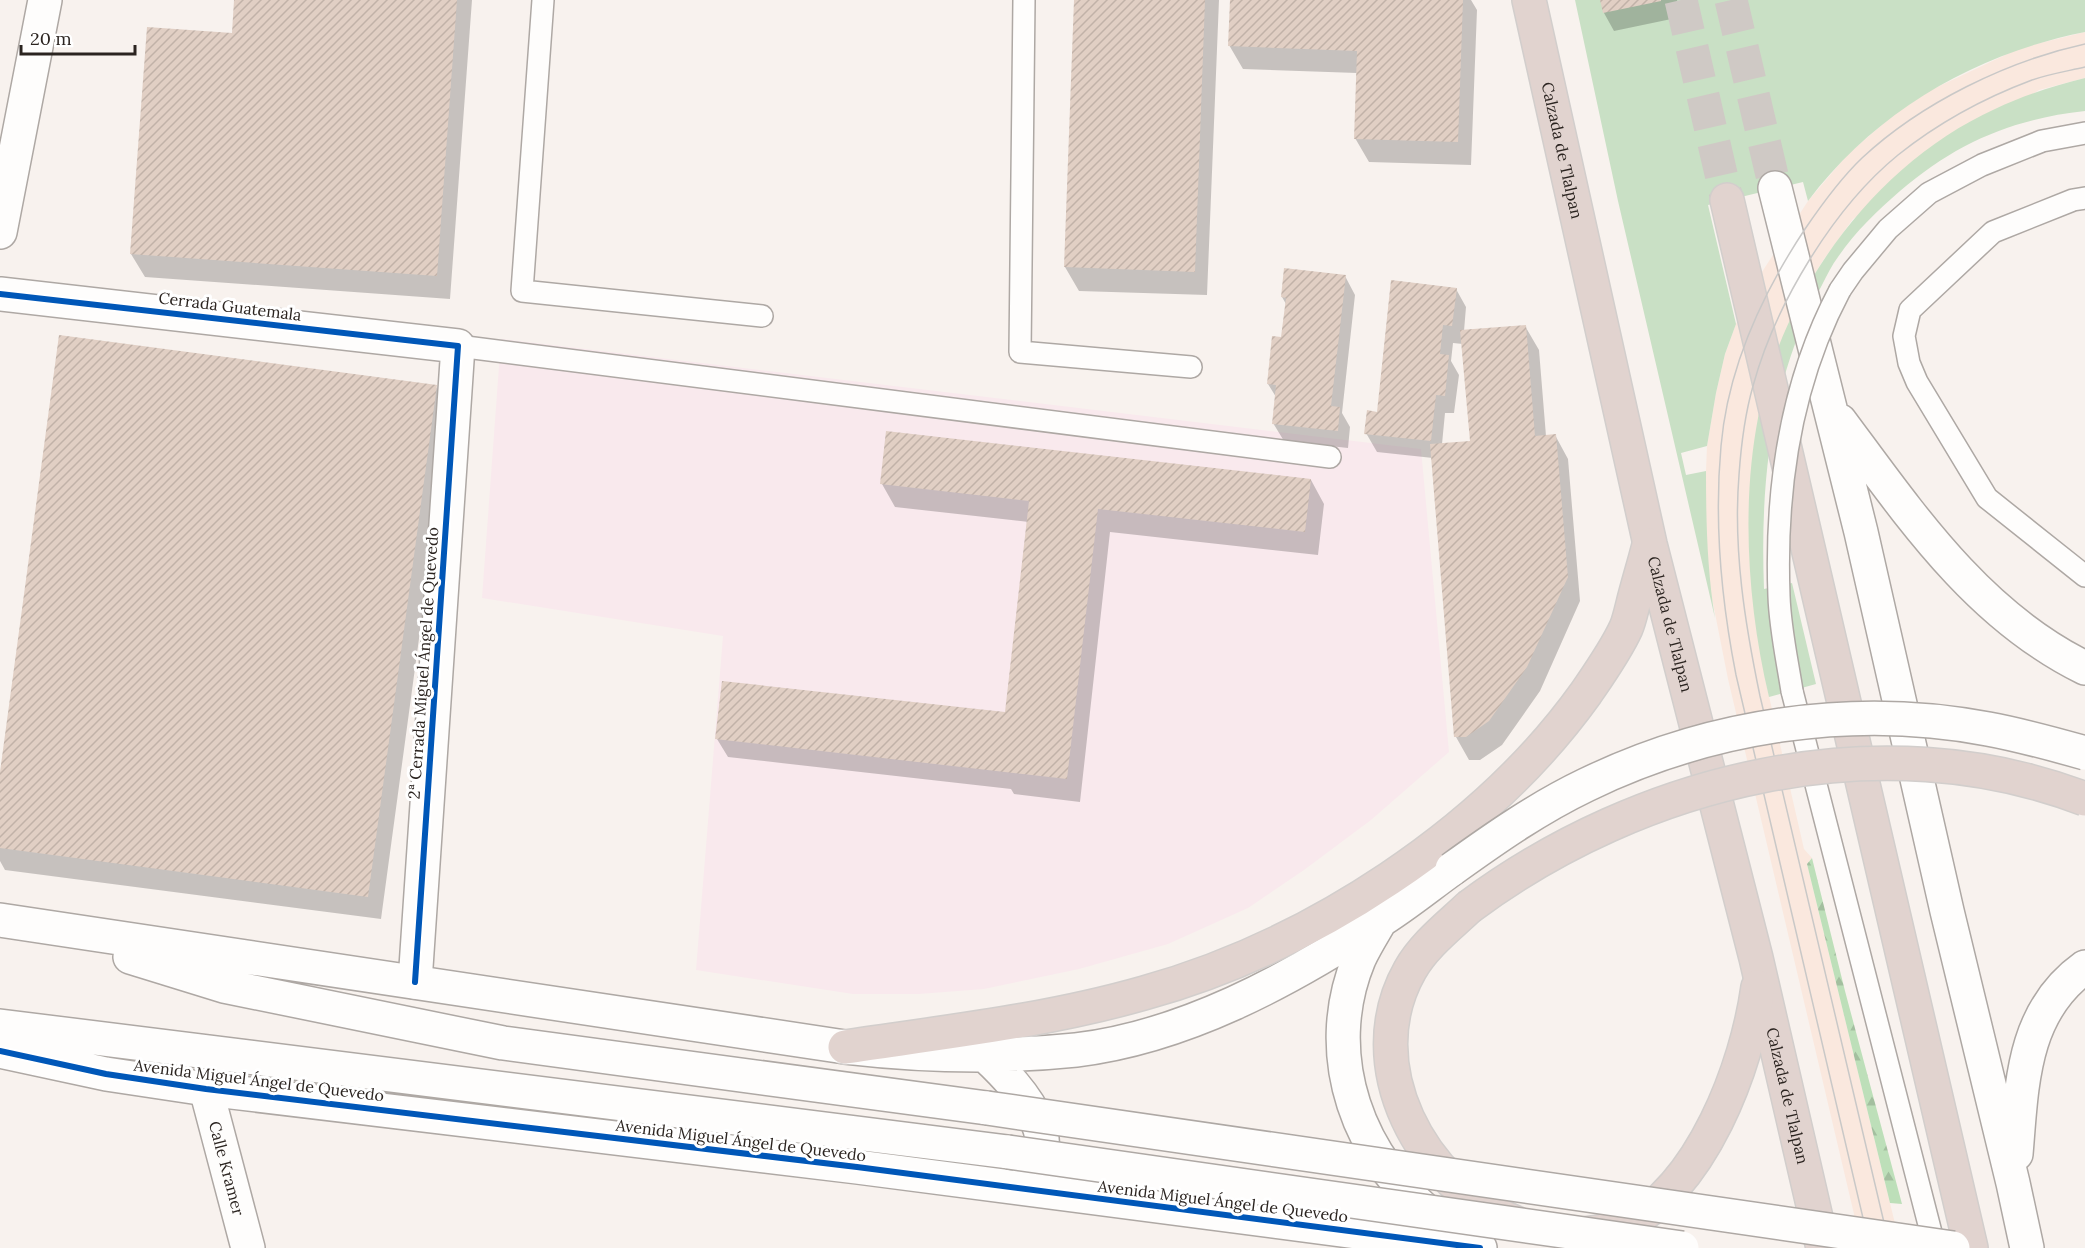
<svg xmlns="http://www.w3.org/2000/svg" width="2085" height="1248" font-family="Lora,serif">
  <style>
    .built { fill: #fae8de }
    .education { fill: #f9e9ed }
    .green { fill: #c9e0c5 }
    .forest { fill: url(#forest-firs) }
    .shadow { fill: #0003; fill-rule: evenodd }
    .building { fill: url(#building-hatch) }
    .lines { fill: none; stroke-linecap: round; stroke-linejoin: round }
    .secondary-tunnel { stroke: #cfc9c5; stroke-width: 33; stroke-dasharray: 33 16; stroke-linecap: butt }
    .highway-tunnel { stroke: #cfc9c5; stroke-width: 33; stroke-dasharray: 33 16; stroke-linecap: butt }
    .lane-casing { stroke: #aea8a4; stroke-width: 24 }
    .street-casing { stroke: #aea8a4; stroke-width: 36 }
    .secondary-casing { stroke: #aea8a4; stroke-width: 36 }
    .highway-casing { stroke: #d2cecc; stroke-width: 36 }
    .lane { stroke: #fefdfc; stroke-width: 21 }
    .street { stroke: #fefdfc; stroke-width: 33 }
    .secondary { stroke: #fefdfc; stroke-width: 33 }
    .highway { stroke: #e1d3cf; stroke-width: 33 }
    .tram { stroke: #c9c8c7; stroke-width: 1.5 }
    .lane-bridge-casing { stroke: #aea8a4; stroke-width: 24; stroke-linecap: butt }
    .secondary-bridge-casing { stroke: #aea8a4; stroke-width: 36; stroke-linecap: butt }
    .highway-bridge-casing { stroke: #d2cecc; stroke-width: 36; stroke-linecap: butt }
    .lane-bridge { stroke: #fefdfc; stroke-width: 21 }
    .secondary-bridge { stroke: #fefdfc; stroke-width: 33 }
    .highway-bridge { stroke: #e1d3cf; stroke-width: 33 }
    .cycleway-casing { stroke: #fff; stroke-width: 10 }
    .cycleway { stroke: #0057b8; stroke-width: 6 }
    .labels { text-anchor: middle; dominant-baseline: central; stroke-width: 6; stroke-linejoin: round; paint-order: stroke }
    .street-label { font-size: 16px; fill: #2b2420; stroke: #fff }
  </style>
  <defs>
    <pattern id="forest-firs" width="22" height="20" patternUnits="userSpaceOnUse" patternTransform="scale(1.5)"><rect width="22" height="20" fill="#bddfb9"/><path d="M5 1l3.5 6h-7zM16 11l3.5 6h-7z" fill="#a3bf9f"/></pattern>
    <pattern id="building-hatch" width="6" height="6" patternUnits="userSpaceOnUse" patternTransform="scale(1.5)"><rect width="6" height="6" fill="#e1cfc4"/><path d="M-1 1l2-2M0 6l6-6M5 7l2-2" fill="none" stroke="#c1b2a8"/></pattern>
  </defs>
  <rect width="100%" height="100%" fill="#f8f2ee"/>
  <path class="built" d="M2085,32V78L2039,90L1853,219L1824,259L1807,286L1788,326L1772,369L1759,416L1749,511L1750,561L1757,632L1766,683L1804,849L1812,858L1807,864L1901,1248H1862L1728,679L1709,583L1706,542V471L1707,446L1716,393L1725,354L1736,324L1760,275L1808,201L1848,154L1896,113L1931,90L2020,48Z"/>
  <path class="education" d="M501,339L1421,449L1449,752L1371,820L1304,870L1248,908L1168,944L1079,969L984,989L919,994H853L696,970L723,636L482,598Z"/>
  <path class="green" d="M1575,0H2085V32C1975,54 1876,111 1808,201L1803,182L1708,205L1736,324L1725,354L1716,393L1707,446L1681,453L1686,475L1706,471C1706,520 1707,569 1715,618L1618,201Z
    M2085,78V111C2012,119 1956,143 1900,191C1877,211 1855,232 1838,257C1832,265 1827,275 1822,285C1770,378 1760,484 1764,589L1792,583L1816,684L1769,697C1748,609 1741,507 1758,418C1782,290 1876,163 1995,109C2024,95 2054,86 2085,78Z"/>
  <path class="forest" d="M1812,858L1845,991L1902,1204L1890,1203L1807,864Z"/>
  <path class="shadow" d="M236,0H472L450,299L145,277L131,254L233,35Z
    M1075,0H1219L1207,295L1079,291L1065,267Z
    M1231,0H1471L1477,10L1471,165L1369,162L1355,138L1357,73L1243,69L1229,45Z
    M1601,0H1677L1681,17L1614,31L1604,13Z
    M1345,276L1355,295L1342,413L1350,427L1348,448L1284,441L1273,423L1276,397L1268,384L1283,338L1286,304L1282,297Z
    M1456,289L1466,307L1464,331L1525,326L1539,350L1546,436L1555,435L1568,459L1580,601L1540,691L1502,745L1480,760H1469L1456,737L1433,458L1377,452L1366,433ZM1453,343L1463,344L1472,442L1442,444L1445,413H1454L1459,375L1451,361Z
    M436,387L450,410L381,919L5,870L0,861V783Z
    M1311,480L1324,504L1318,555L1110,532L1080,802L1014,794L1011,789L728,757L717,739L1006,718L1029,522L895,507L882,484Z"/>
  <path class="building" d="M234,0H457L437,276L130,254L147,27L232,33Z
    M1074,0H1205L1195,272L1064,267Z
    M1230,0H1463L1458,142L1354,139L1357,51L1228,46Z
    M1600,0H1661V1L1603,13Z
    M1284,268L1346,275L1331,406L1340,407L1338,431L1272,424L1276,385L1267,384L1272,336L1281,337L1286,298L1281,297Z
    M1391,280L1457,288L1452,326L1443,325L1440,354L1449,355L1445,396L1436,395L1431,441L1364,434L1367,410L1377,412Z
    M1526,325L1535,436L1556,434L1568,577L1527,667L1489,721L1466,737H1454L1430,444L1470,441L1460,330Z
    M59,335L437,385L368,897L0,848V772Z
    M886,431L1311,479L1305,532L1098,509L1067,779L715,739L722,681L1005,712L1029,501L880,484Z"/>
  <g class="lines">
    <path class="secondary-tunnel" d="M1731,0L1775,188"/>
    <path class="highway-tunnel" d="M1681,0L1727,200"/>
    <defs>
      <path id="lane" d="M543,0L522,291L762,316
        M1024,0L1020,352L1191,367
        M2085,198L2073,200L1993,232L1910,310L1904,336L1909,363L1917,382L1987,498L2085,576
        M1840,290L1853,271L1888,229L1929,193L1982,165L2042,141L2085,133
        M458,346L1330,457
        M1792,691L1935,1248"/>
      <g id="street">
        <path d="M0,232L45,0"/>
        <path d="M0,294L458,346L415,982"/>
        <path id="s1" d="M206,1089L248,1248"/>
      </g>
      <path id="secondary" d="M1775,188L1861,532L1947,911L2013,1183L2027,1248
        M1840,421C1910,515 1977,615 2085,668
        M0,920L845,1047C923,1056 998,1058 1076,1050C1184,1037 1288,981 1378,922C1404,906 1427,887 1452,869
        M1379,923C1372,935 1365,946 1359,959C1319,1055 1358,1162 1440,1222
        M130,957L224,986L503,1043L987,1108
        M0,1026L1008,1152
        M0,1051L106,1074L206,1089L857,1167L1480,1248
        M987,1057C1016,1084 1069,1141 1027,1179
        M2016,1154C2022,1084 2022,1012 2085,967"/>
      <g id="highway">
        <path id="s2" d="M1529,0L1650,544L1756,958L1823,1248"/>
        <path d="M1727,200L1971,1248"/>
        <path d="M1469,907C1449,926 1424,945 1410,970C1356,1065 1422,1186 1516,1223"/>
        <path d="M845,1047C946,1032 1046,1021 1144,993C1310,947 1485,834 1586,693C1599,674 1616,650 1626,628C1629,621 1631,612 1633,604C1638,584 1644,565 1649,545"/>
        <path d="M1584,1234C1598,1232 1612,1231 1625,1225C1702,1187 1747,1067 1758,987"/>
      </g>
    </defs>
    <use href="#lane" class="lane-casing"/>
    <use href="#street" class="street-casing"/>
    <use href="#secondary" class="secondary-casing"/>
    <use href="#highway" class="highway-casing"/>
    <use href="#lane" class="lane"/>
    <use href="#street" class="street"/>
    <use href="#secondary" class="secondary"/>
    <use href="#highway" class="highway"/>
    <path class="tram" d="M1870,1248L1736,675C1721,599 1714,523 1721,446C1728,366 1762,294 1805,229C1822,204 1840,179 1862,158C1921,103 2007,61 2085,44
      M1890,1248L1760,696C1745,624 1733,550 1739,475C1741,446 1745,414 1753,386C1775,305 1833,208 1898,155C1938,123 1984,98 2032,80C2049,74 2068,71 2085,67"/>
    <defs>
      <path id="lane-bridge" d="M1792,691C1787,659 1780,628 1779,596C1775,490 1790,384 1840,290"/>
      <path id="secondary-bridge" d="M1452,869C1495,838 1538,808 1586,785C1709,725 1854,703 1988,729C2021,735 2053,744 2085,753
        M987,1108L1953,1248
        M1008,1152L1682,1248"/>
      <path id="highway-bridge" d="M1469,907C1641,779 1880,720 2085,799"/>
    </defs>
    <use href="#lane-bridge" class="lane-bridge-casing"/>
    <use href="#secondary-bridge" class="secondary-bridge-casing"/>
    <use href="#highway-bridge" class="highway-bridge-casing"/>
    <use href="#lane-bridge" class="lane-bridge"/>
    <use href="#secondary-bridge" class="secondary-bridge"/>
    <use href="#highway-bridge" class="highway-bridge"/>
    <defs>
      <path id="cycleway" d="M0,294L458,346L415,982
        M0,1051L106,1074L206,1089L857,1167L1480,1248"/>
    </defs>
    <use href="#cycleway" class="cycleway-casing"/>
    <use href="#cycleway" class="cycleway"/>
  </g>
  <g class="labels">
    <g class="street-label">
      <text stroke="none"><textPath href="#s2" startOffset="154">Calzada de Tlalpan</textPath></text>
      <text transform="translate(230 306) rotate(7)">Cerrada Guatemala</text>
      <text stroke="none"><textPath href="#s2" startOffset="640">Calzada de Tlalpan</textPath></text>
      <text transform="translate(423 663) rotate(-86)">2ª Cerrada Miguel Ángel de Quevedo</text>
      <text transform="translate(259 1080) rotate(7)">Avenida Miguel Ángel de Quevedo</text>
      <text stroke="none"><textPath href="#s2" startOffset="1126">Calzada de Tlalpan</textPath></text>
      <text transform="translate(741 1140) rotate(7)">Avenida Miguel Ángel de Quevedo</text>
      <text stroke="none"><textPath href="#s1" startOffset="82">Calle Kramer</textPath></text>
      <text transform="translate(1223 1201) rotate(7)">Avenida Miguel Ángel de Quevedo</text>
    </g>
  </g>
  <path d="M21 45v9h114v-9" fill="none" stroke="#2b2420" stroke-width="3"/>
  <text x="30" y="45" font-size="18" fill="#2b2420" stroke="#ffffff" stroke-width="4.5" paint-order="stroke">20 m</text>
</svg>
